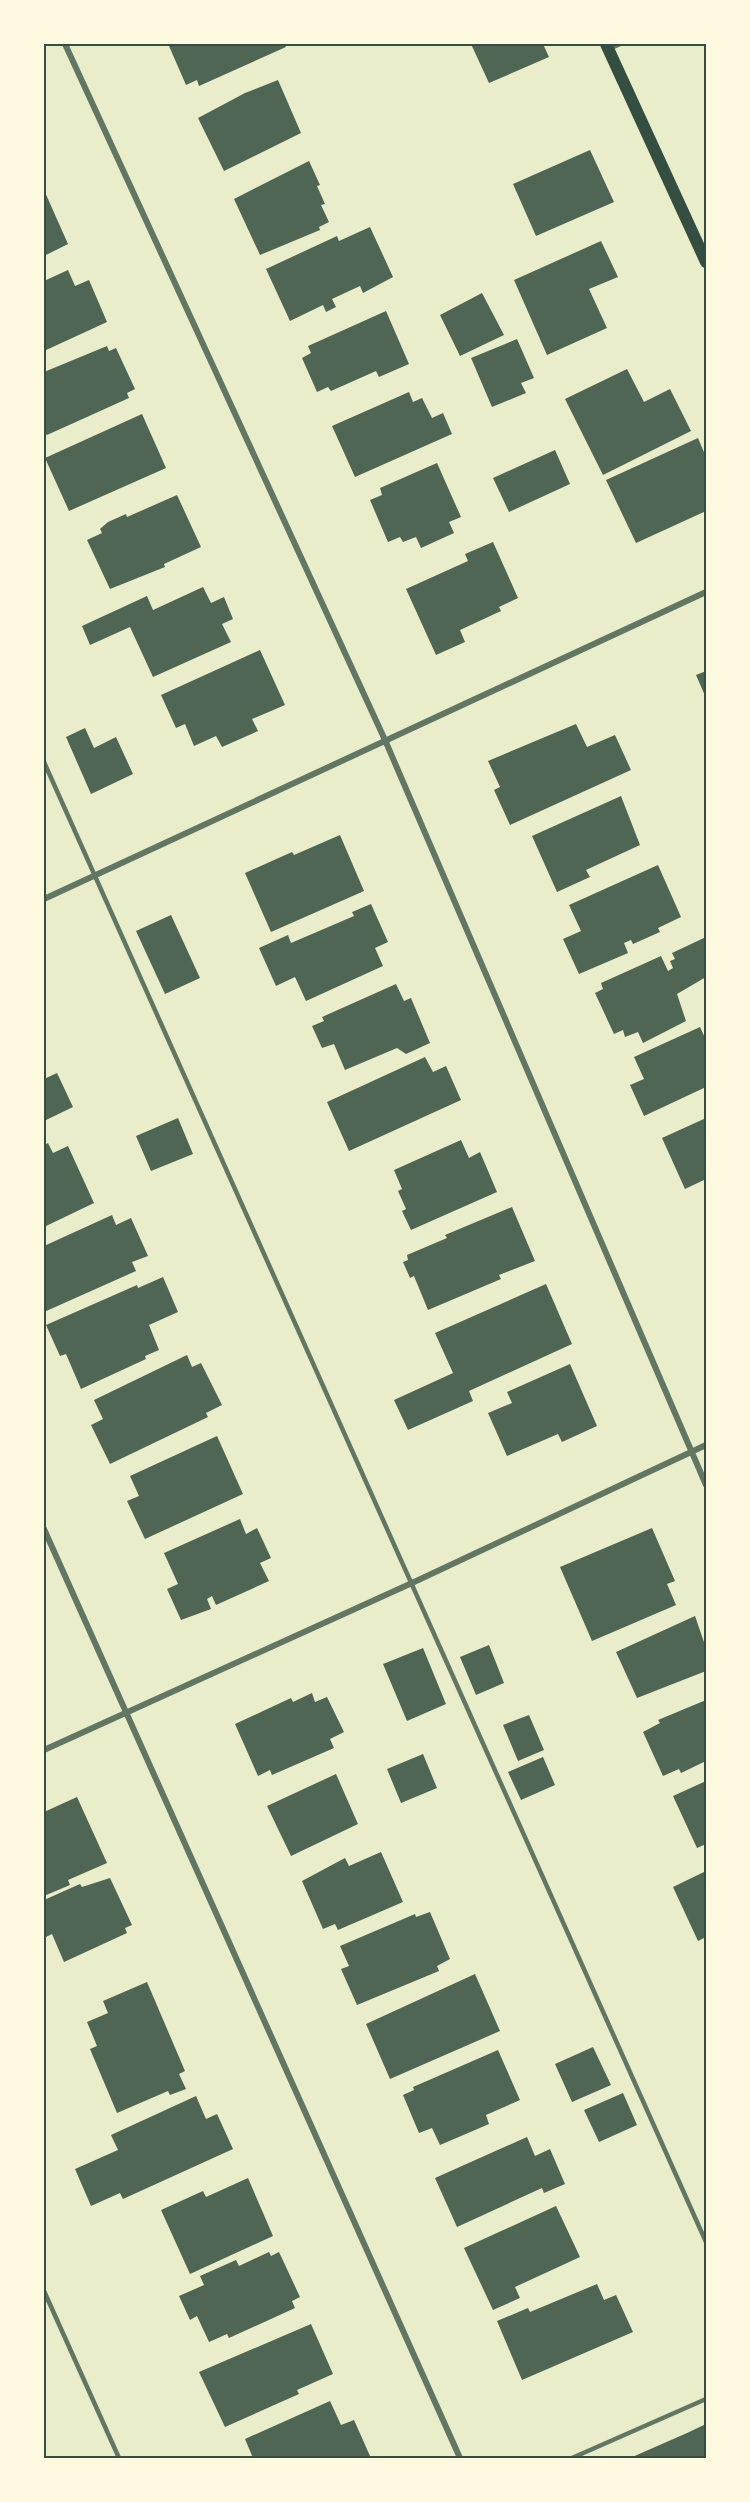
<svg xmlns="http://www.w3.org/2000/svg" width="750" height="2502" font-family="'PT Sans',sans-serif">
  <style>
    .building { fill: #4f6655 }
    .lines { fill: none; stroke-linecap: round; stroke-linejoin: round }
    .service { stroke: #617663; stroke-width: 4.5 }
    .minor { stroke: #617663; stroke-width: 6 }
    .secondary { stroke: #344e41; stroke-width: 12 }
    .neatline { fill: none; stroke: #344e41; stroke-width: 2 }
  </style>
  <rect width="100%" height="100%" fill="#e9edc9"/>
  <path class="building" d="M176,44H284L286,47L199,86L197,80L186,85L169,46Z
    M471,44H543L549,57L489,83Z
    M278,80L301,133L224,171L198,118L245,93Z
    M590,150L614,202L536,236L513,184Z
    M309,161L320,185L317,186L325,204L321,205L329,222L319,227L320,230L260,255L234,199Z
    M44,190L68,244L44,256Z
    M370,227L393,277L363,293L360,286L332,299L336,307L326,312L323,305L290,321L266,269L337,236L339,241Z
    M601,241L618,277L589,289L607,328L547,355L514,280Z
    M68,270L75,286L89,280L107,322L44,351V281Z
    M482,293L504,335L460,356L440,315Z
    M386,311L409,364L379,377L376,371L331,391L328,387L317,392L302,358L311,353L308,346Z
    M517,339L534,378L521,383L526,393L492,407L471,358Z
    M107,346L109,351L116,348L135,389L127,393L129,398L47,435L44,432V372Z
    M627,369L644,402L670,389L691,431L603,475L565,399Z
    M409,392L413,402L422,398L432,418L443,413L452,434L355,477L332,426Z
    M142,414L166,468L69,511L45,458Z
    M698,438L706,457V511L636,543L606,480Z
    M555,450L570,484L509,512L493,478Z
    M437,463L461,517L449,522L454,533L421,548L416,537L403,542L400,537L388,542L370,500L382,495L380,488Z
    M177,495L201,547L164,564L165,567L110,589L87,540L102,533L100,529L108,522L126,514L127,517Z
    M493,542L518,598L499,607L501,611L460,630L465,642L436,655L406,589L468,561L465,554Z
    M203,587L211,603L224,597L233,619L222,624L231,642L153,677L130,627L90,645L82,626L147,596L153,610Z
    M260,650L285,705L252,719L258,731L222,747L216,736L194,746L185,724L176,728L161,695Z
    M706,671V698L696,675Z
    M576,724L587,747L615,735L631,770L510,825L494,790L500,787L488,761Z
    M85,728L94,748L116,737L133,774L91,794L66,737Z
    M621,796L640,845L586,870L590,877L557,892L532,836Z
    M340,835L364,891L271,932L245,873L292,852L294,855Z
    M658,865L681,917L658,928L660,932L633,944L631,940L624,943L628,953L579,974L563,939L581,931L569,905Z
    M371,904L388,942L375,948L383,966L306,1001L295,977L276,986L259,948L288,935L291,943L354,916L352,912Z
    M171,915L200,978L165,994L136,931Z
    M706,937V977L677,994L686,1021L643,1043L638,1032L625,1037L623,1030L614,1034L595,993L603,989L601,983L661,956L668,971L673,968L670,961L675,959L672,953Z
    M396,984L404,1001L411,998L430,1043L406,1054L397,1048L345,1070L334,1044L322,1048L312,1026L324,1021L322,1017Z
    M700,1027L706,1040V1087L644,1116L630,1085L644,1079L634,1057Z
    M425,1057L433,1072L446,1066L461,1100L349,1151L327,1102Z
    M57,1073L73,1107L44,1121V1079Z
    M178,1118L193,1154L151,1171L136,1136Z
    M706,1118V1179L685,1189L662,1138Z
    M461,1140L469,1158L480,1152L497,1192L411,1230L402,1211L406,1209L398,1191L402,1189L394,1170Z
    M48,1143L53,1153L68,1146L94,1203L44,1227V1145Z
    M512,1207L535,1261L499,1275L501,1279L428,1310L414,1276L410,1278L403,1262L408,1260L407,1255L447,1238L445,1235Z
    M112,1215L116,1225L131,1218L148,1256L132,1262L136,1271L44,1312V1246Z
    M163,1277L178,1312L149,1325L159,1350L145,1356L146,1359L81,1389L66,1354L60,1356L46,1325L137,1285L138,1288Z
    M546,1284L572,1344L469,1391L473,1401L408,1430L394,1400L453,1373L435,1333Z
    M187,1355L192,1367L201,1363L222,1405L206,1413L208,1417L110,1464L91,1425L103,1419L94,1400Z
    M570,1364L597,1426L562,1442L558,1434L507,1456L488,1413L512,1403L507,1392Z
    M217,1436L243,1494L145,1539L127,1501L139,1496L130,1476Z
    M240,1519L246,1534L257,1528L271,1558L260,1563L269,1581L216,1605L212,1596L207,1599L211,1609L181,1620L167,1589L178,1584L164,1553Z
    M652,1528L675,1581L667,1584L676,1605L592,1641L560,1567Z
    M695,1616L706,1648V1671L637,1698L616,1652Z
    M489,1645L504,1683L476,1695L460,1657Z
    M423,1648L446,1704L407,1721L383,1664Z
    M312,1693L315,1702L327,1697L344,1732L330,1739L334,1748L272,1775L270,1770L258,1776L235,1724L291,1698L293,1702Z
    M706,1700V1761L681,1773L679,1769L663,1776L643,1732L660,1723L658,1720Z
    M529,1715L544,1750L518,1761L503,1725Z
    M423,1754L437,1788L401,1803L387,1769Z
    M543,1757L555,1785L521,1800L508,1772Z
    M336,1774L358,1824L291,1856L267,1806Z
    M706,1781V1844L697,1848L673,1796Z
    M77,1797L107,1863L68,1880L70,1885L44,1896V1812Z
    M381,1852L403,1902L338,1930L335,1924L323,1929L302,1881L345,1858L349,1866Z
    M706,1871V1937L698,1941L673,1887Z
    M110,1878L132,1925L125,1928L127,1933L64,1962L52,1934L44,1938V1900L80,1884L82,1887Z
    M430,1912L450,1959L437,1966L439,1971L357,2005L341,1969L349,1966L340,1946L415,1914L416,1917Z
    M475,1974L500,2031L390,2079L366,2024Z
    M147,1982L185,2071L179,2074L186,2089L170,2095L168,2091L117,2113L90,2049L97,2046L87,2022L108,2013L103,2001Z
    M593,2047L611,2085L572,2102L555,2064Z
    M498,2050L520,2100L486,2115L489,2124L440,2145L432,2128L419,2133L403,2095L414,2090L413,2087Z
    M623,2093L637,2125L599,2142L584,2110Z
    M196,2096L206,2119L217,2114L233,2149L123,2199L120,2193L91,2206L75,2169L118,2150L111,2135Z
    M527,2137L535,2156L550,2149L565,2184L544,2193L542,2188L457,2227L435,2178Z
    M248,2178L273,2236L190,2274L161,2210L203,2191L206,2197Z
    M556,2206L580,2257L515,2287L520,2298L493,2310L464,2248Z
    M269,2252L271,2256L279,2252L300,2297L292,2301L295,2308L229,2338L227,2334L209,2342L197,2316L190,2320L179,2296L204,2285L200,2276L236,2260L239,2266Z
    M597,2284L604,2300L616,2295L633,2332L522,2380L497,2321L528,2308L530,2312Z
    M311,2324L333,2374L297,2390L299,2394L225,2427L199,2372Z
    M330,2401L341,2425L354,2420L370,2456L364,2458H253L245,2439Z
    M706,2424V2458H630L687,2433Z"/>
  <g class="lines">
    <path class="service" d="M609,49L620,44
      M44,762L706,2242
      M44,2291L119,2458
      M572,2458L706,2399"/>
    <path class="minor" d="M65,44L385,740L706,1485
      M44,899L706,592
      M44,1529L460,2458
      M44,1750L412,1583L706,1445"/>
    <path class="secondary" d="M606,44L706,262"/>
  </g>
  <rect width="750" height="2502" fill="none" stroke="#fefae0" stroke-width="90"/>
  <rect x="45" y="45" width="660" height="2412" class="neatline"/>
</svg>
